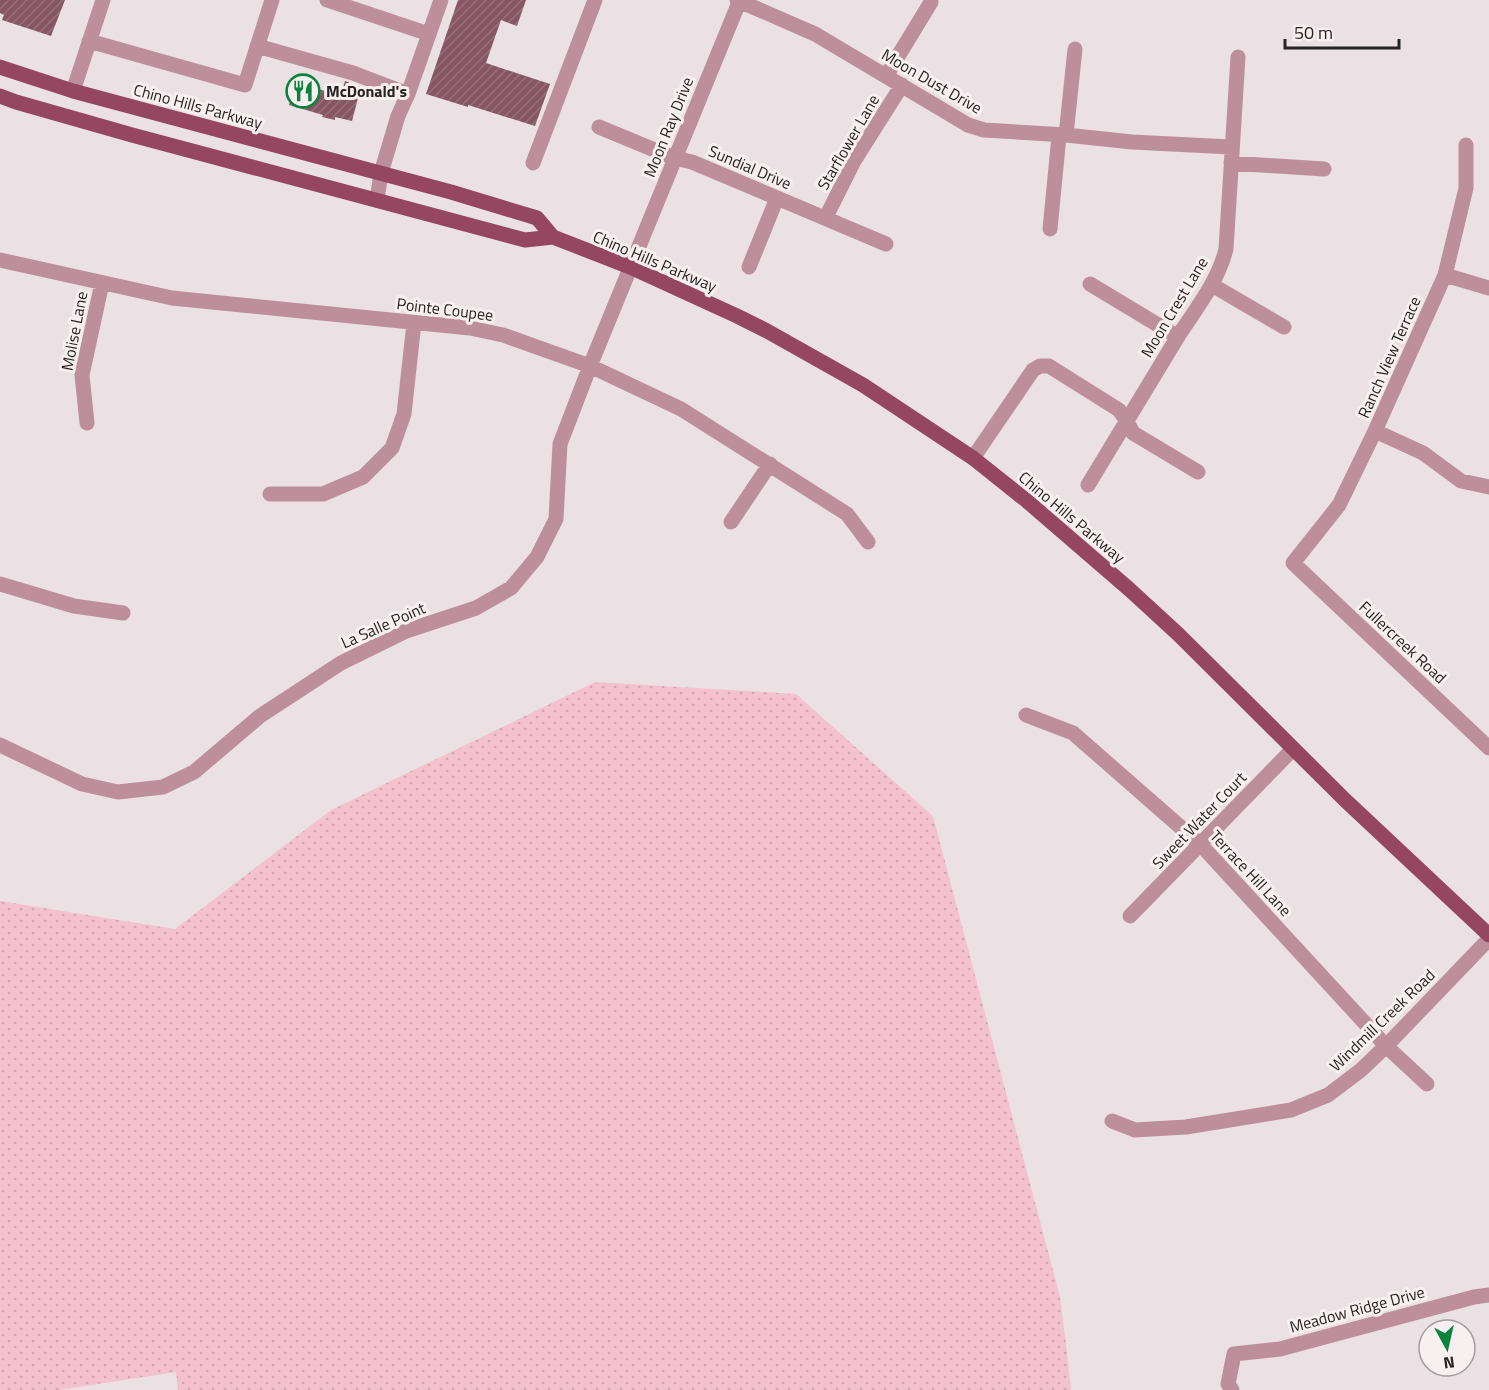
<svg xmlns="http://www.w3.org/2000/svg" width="1489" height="1390" font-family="'Titillium Web',sans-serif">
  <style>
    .grass { fill: url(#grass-dots) }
    .building { fill: url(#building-hatch) }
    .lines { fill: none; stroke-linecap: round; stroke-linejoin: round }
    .minor { stroke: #bd8f9c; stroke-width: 15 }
    .major { stroke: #954661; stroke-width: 15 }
    .labels { text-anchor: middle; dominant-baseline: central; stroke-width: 6; stroke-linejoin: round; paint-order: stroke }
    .street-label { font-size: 16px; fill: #262323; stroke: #f8eff1 }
    .poi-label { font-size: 16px; font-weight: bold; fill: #262323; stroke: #f8eff1; text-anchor: start }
  </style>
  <defs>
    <pattern id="grass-dots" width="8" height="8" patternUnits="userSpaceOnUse" patternTransform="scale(1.5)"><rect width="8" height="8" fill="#f4c1cf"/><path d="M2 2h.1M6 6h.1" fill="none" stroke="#d1a6b1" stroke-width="1.8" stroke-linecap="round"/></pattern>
    <pattern id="building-hatch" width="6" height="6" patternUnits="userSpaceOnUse" patternTransform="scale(1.5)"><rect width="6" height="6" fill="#875665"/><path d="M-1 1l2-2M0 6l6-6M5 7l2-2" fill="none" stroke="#95707b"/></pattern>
  </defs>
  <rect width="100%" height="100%" fill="#ebe1e4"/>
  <path class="grass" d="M595,682L796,694L933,816L1060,1297L1066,1344L1071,1390H178L176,1372L59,1390H0V901L175,929L331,810Z"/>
  <path class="building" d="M0,0H65L51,36L2,20L4,15L0,13Z
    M458,0H526L517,26L501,20L486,63L550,84L535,126L468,105V107L426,94Z
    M345,81L361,87L352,121L335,117V120L322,117L323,115L289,105L295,83L341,95Z"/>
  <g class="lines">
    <path class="minor" d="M327,0L429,34
      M737,0L815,34L968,125L984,130L1066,135L1132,142L1231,147
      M89,41L245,85L272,0
      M257,46L353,73L408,94
      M886,76L931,2
      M73,91L103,0
      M599,127L674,158L692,162L886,244
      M1066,135L1075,49
      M1466,145V188L1445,275L1375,431L1339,505L1293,563L1489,748
      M533,163L595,0
      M1231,163L1324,169
      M377,200L381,173L398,116L408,94L441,0
      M826,217L854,161L902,85
      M1050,229L1059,136
      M0,260L172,298L470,328L503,335L590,366L681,409L847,514L868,542
      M749,267L777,198
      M1445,275L1489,288
      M1090,284L1178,337
      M1212,285L1284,327
      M87,423L82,375L102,283
      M1375,431L1423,453L1461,481L1489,487
      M973,458L1033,370L1040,366H1049L1119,410L1127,421L1133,433L1198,472
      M1088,485C1118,436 1147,387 1177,338C1195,310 1218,282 1226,249L1238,57
      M270,494H323L363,477L392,448L404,414L414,323
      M731,522L770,464
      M0,584L74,606L123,613
      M1026,715L1073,733L1201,845L1386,1046L1427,1084
      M0,745L82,784L118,792L163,787L194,772L260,716L341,663L406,631L476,608L511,588L537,557L556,519L560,444L590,366L740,0
      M1130,916L1293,749
      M1112,1121L1135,1130L1186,1127L1291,1110L1328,1095L1361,1070L1386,1046L1489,939
      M1232,1390L1228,1384L1234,1354L1280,1349L1474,1297L1489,1295"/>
    <path class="major" d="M0,67L73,91L451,192L537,218L553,237
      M0,96L16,102L132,135L525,240L553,237L630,267L737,316L767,331L863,385L973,458L1027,501L1129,589L1178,634L1345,800L1489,935"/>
  </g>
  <defs>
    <symbol id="restaurant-ring" viewBox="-11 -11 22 22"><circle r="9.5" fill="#f8eff1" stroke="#0a833d" stroke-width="1.5"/><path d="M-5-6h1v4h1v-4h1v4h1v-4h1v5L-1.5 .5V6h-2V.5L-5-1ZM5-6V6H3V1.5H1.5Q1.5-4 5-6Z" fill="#0a833d"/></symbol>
  </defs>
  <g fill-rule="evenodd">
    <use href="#restaurant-ring" x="284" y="72" width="38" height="38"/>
  </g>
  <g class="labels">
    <g class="street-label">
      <text transform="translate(932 81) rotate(30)">Moon Dust Drive</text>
      <text transform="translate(198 106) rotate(15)">Chino Hills Parkway</text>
      <text transform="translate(668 127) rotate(-68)">Moon Ray Drive</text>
      <text transform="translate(848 142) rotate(-60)">Starflower Lane</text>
      <text transform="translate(750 167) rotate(23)">Sundial Drive</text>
      <text transform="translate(655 261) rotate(23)">Chino Hills Parkway</text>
      <text transform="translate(1174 307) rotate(-59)">Moon Crest Lane</text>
      <text transform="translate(445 309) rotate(7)">Pointe Coupee</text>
      <text transform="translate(74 331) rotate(-79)">Molise Lane</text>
      <text transform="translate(1389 357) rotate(-66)">Ranch View Terrace</text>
      <text transform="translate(1072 517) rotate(40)">Chino Hills Parkway</text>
      <text transform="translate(383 625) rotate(-24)">La Salle Point</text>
      <text transform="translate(1403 642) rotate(43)">Fullercreek Road</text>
      <text transform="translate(1199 820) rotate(-46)">Sweet Water Court</text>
      <text transform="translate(1251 873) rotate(47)">Terrace Hill Lane</text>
      <text transform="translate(1382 1020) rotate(-44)">Windmill Creek Road</text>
      <text transform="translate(1357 1309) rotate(-15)">Meadow Ridge Drive</text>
    </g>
    <g class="poi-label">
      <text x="326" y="91">McDonald's</text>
    </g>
  </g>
  <g transform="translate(1447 1348) rotate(172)"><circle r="28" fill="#f8eff1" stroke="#a49d9f" stroke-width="1.5"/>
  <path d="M0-4.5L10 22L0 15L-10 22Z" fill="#0a833d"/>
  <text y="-9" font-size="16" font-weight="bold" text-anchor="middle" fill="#262323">N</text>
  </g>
  <path d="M1285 39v9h114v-9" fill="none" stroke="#262323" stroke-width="3"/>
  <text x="1294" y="39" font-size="18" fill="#262323" stroke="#f8eff1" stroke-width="4.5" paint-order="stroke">50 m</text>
</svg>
